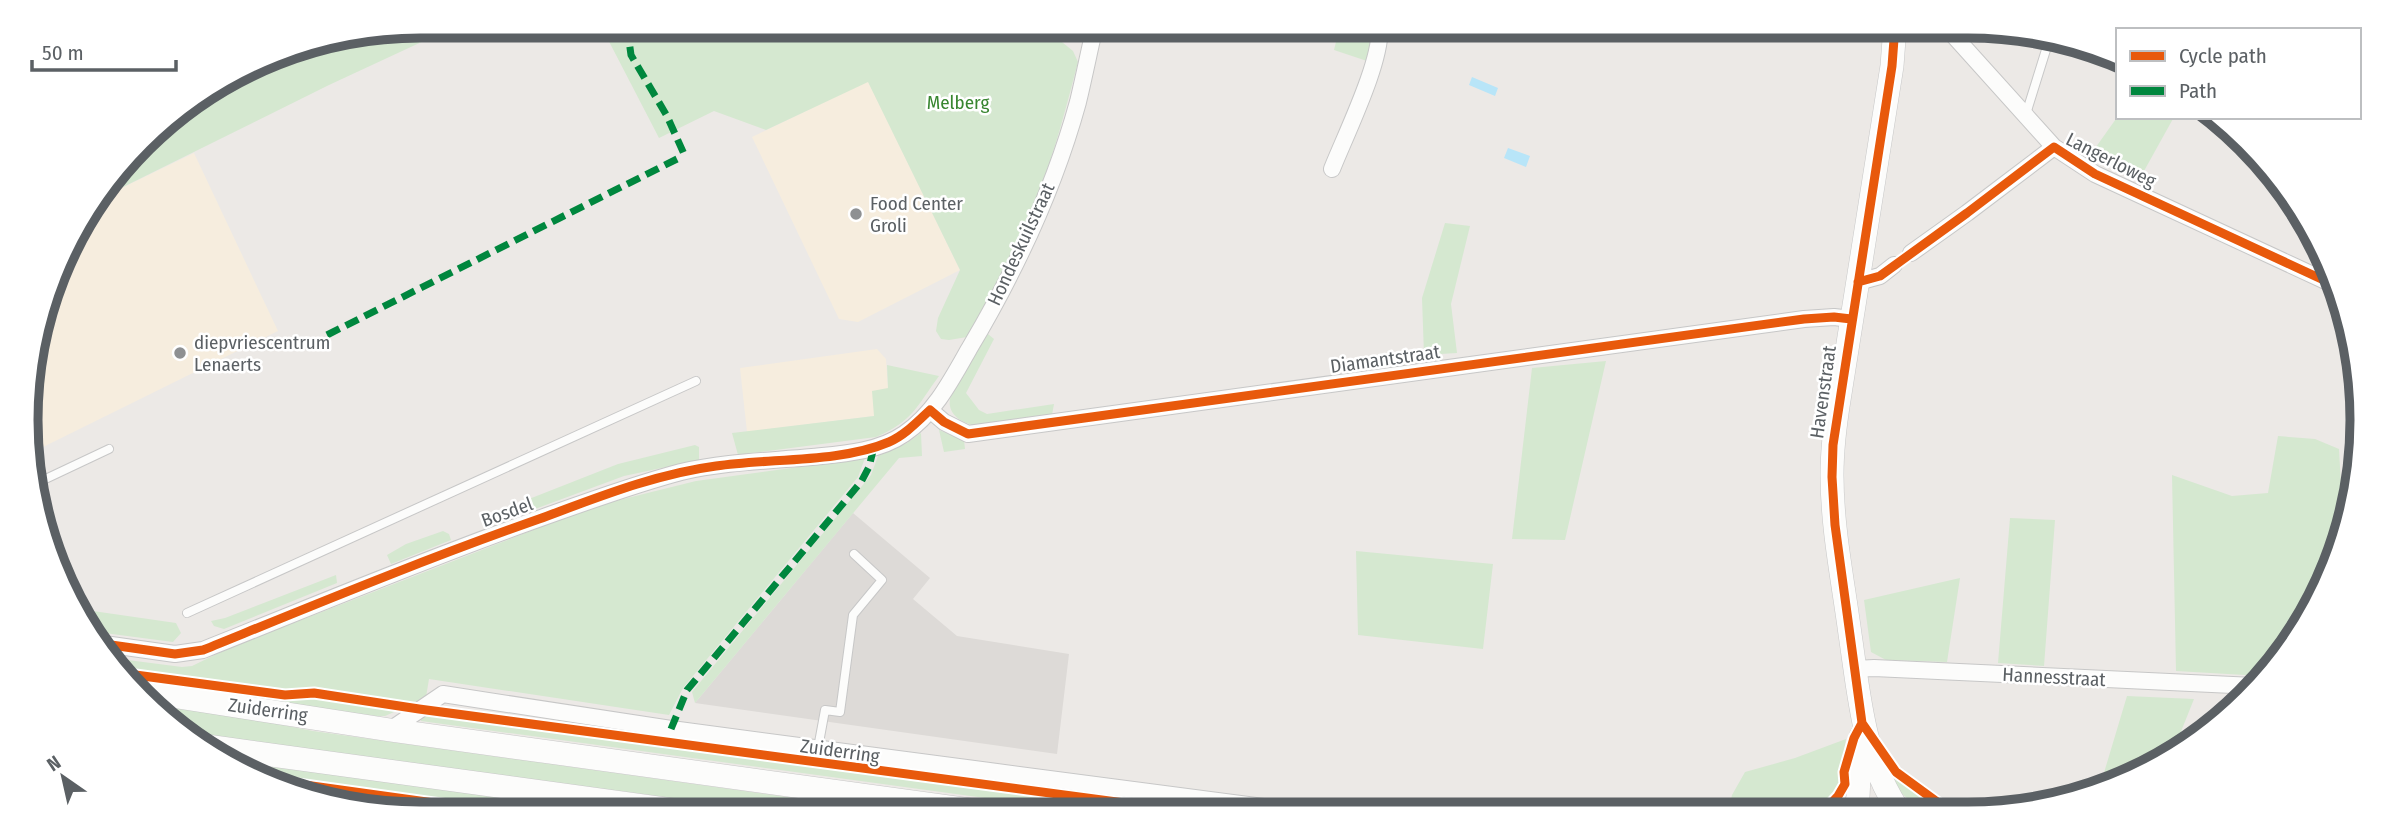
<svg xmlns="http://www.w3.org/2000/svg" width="2389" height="840" font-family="'Fira Sans Condensed',sans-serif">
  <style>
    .commercial { fill: #f6edde }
    .industrial { fill: #dddad7 }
    .green { fill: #d5e8d0 }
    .water { fill: #b8e5f8 }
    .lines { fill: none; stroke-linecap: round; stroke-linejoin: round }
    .lane-casing { stroke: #c7c7c7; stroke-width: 10 }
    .street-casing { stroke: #c7c7c7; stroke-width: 18 }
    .secondary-casing { stroke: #c8c8c8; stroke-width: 24 }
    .lane { stroke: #fcfcfb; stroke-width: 8 }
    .street { stroke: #fcfcfb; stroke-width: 16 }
    .secondary { stroke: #fcfcfb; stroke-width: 23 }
    .quiet { stroke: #00873e; stroke-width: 7; stroke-dasharray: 14 7; stroke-linecap: butt }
    .cycleway-casing { stroke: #fff; stroke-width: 13 }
    .cycleway { stroke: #e8590c; stroke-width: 9 }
    .poi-dot { fill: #8e9092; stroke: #fff; stroke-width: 2.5 }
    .labels { text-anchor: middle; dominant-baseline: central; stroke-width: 5; stroke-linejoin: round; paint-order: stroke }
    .park-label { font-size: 19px; fill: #388630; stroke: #fff }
    .street-label { font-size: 19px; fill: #5b6064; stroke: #fff }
    .poi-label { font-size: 19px; fill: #5b6064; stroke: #fff; text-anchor: start }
    .rim { fill: none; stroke: #5b6064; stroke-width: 9 }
  </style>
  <rect width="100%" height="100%" fill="#ece9e6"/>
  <path class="commercial" d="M874,26H936L937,35H875Z
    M868,81L960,270L858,322L839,319L752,137Z
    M194,153L278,331L35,451L30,369L67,245L105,196Z
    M877,349L886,359L888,389L874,416L747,432L740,368Z"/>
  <path class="industrial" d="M853,513L930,578L913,599L957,636L1069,654L1057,754L695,703Z"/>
  <path class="green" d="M420,26H456L329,85L105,196L160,124L270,56Z
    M601,26H874L876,35H936V26H1036L1057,38L1073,51L1078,62C1066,107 1055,153 1037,196C1018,245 992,291 967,337L949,340L941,339L936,331L938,318L960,270L868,82L766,130L714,111L659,138Z
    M1340,26H1370L1372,44L1367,61L1334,50Z
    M2118,116L2174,117L2139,180L2091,154Z
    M1445,223L1470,226L1451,304L1457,353L1424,355L1422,298Z
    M988,334L994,339L966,393L979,410L987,414L1054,404L1052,415L975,426C965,423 952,418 950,406C946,390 979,349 988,334Z
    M1606,361L1565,540L1512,539L1532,368Z
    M887,365L939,376C917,406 912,422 876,437L738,455L732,433L874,416L872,391L888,388Z
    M939,430L964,440L965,449L944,452Z
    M921,433L922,456L899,458L695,703L692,692L871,475L878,456L907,443Z
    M2278,436L2315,439L2339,449L2343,523L2348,525L2310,617L2262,676L2176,671L2172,475L2232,496L2268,493Z
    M695,445L699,447V460L624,476L500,522L495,515L506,508L618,464Z
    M865,458L858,477L683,688L669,715L429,679L426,697L412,703L312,690L293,692L271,690L126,673L112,658L182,667L192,666L229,648L595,506L696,481Z
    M2010,518L2055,520L2044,666L1998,663Z
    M443,531L449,534L451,540L391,564L387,555L406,544Z
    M1356,551L1493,564L1483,649L1358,635Z
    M336,575L337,583L224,629L214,626L211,621L225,618Z
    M1960,578L1947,662L1886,660L1871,652L1864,600Z
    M79,609L176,623L181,633L173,642L89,631Z
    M131,677L288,697L315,695L403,708L385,716H376L139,685Z
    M2127,696L2194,699L2172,754L2143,773L2100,786Z
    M153,700L313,731L903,813H785L187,733Z
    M433,713L1165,812H1088L421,721V718Z
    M1846,739L1841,770V785L1819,811H1741L1740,806L1730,805L1732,795L1745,772L1795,758Z
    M229,760L613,813H543L265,776Z
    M1897,775L1941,810C1916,811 1903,796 1887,777Z"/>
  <path class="water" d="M1472,77L1498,88L1495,96L1469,85Z
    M1508,148L1530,156L1526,167L1504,158Z"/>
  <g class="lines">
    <defs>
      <path id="lane" d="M1070,26L1092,38
        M2026,114L2050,37
        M37,483L109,449
        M187,613L696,381
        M818,748L825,710L840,712L853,615L882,580L854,554"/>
      <path id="street" d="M1945,26L2054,147L2095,174L2330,283
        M1332,169C1345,136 1384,57 1379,26
        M1911,253L1967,213L2054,147
        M1858,282L1880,276L1894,265
        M930,410L944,422L968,434L1804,319L1834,317L1851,319
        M97,643L175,654L203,650C311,607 418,562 527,523C578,505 628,486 681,472C723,462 768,461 812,457C842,454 878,452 904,434C934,414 952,379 969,349C1015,272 1054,189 1078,102C1084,77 1089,52 1095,26
        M1855,669L1874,668L2254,686
        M390,730L443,694L671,729L1301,812"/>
      <path id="secondary" d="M1895,26L1892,66L1839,400C1835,425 1832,450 1832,475C1832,528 1843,581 1850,634C1859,694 1863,756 1897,808
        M146,692L390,730L992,813
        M199,745L694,813
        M1855,811L1858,797L1861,736"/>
    </defs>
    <use href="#lane" class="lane-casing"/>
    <use href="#street" class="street-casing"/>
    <use href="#secondary" class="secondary-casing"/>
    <use href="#lane" class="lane"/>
    <use href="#street" class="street"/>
    <use href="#secondary" class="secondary"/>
    <path class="quiet" d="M627,26L631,55L667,116L684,154
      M327,335L677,159
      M671,729L687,690L861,482L869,467L874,447"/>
    <defs>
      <path id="cycleway" d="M1895,26L1892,66L1833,445L1832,477L1835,525L1862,723L1896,772L1948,810
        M1858,282L1880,276L1967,213L2054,147L2095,174L2330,283
        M97,643L175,654L203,650C314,605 425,559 539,519C596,498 655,474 716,466C769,458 840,463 889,442C905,435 917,422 930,410L944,422L968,434L1804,319L1834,317L1851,319
        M128,674L285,695L314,693L419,709L1192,812
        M276,781L514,814
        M1824,811L1838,796L1845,784L1844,772L1854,738L1862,723"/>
    </defs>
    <use href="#cycleway" class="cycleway-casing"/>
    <use href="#cycleway" class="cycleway"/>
  </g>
  <g class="poi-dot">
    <circle cx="856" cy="214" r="7"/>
    <circle cx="180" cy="353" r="7"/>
  </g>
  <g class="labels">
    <g class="park-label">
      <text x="958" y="102">Melberg</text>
    </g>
    <g class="street-label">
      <text transform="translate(2111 160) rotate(27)">Langerloweg</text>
      <text transform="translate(1021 244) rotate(-65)">Hondeskuilstraat</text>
      <text transform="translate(1385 359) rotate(-8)">Diamantstraat</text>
      <text transform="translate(1823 392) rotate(-82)">Havenstraat</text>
      <text transform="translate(507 512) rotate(-20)">Bosdel</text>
      <text transform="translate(2054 677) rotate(3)">Hannesstraat</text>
      <text transform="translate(268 710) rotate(8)">Zuiderring</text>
      <text transform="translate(840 751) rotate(8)">Zuiderring</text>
    </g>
    <g class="poi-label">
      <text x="870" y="203">Food Center<tspan x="870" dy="22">Groli</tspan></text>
      <text x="194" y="342">diepvriescentrum<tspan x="194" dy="22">Lenaerts</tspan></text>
    </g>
  </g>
  <path d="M0 0H2389V840H0ZM420 38H1968A382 382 0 0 1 2350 420V420A382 382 0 0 1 1968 802H420A382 382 0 0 1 38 420V420A382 382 0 0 1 420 38Z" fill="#fff" fill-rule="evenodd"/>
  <path class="rim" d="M420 38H1968A382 382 0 0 1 2350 420V420A382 382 0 0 1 1968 802H420A382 382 0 0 1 38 420V420A382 382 0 0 1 420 38Z"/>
  <rect x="2116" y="28" width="245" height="91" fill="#ffffff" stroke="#bdbfc1" stroke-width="2"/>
  <rect x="2130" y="51" width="35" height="10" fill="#e8590c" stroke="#bdbfc1" stroke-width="2"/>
  <text x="2179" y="63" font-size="21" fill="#5b6064">Cycle path</text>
  <rect x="2130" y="86" width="35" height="10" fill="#00873e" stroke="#bdbfc1" stroke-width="2"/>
  <text x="2179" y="98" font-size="21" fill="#5b6064">Path</text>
  <g transform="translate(63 777) rotate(326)" stroke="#ffffff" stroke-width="5" paint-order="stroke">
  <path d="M0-5L12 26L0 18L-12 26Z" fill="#5b6064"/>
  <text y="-10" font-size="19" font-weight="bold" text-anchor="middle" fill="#5b6064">N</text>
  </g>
  <path d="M32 60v10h144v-10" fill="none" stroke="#5b6064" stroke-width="3.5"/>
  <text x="42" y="60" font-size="21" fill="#5b6064" stroke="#ffffff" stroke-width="5" paint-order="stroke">50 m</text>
</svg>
